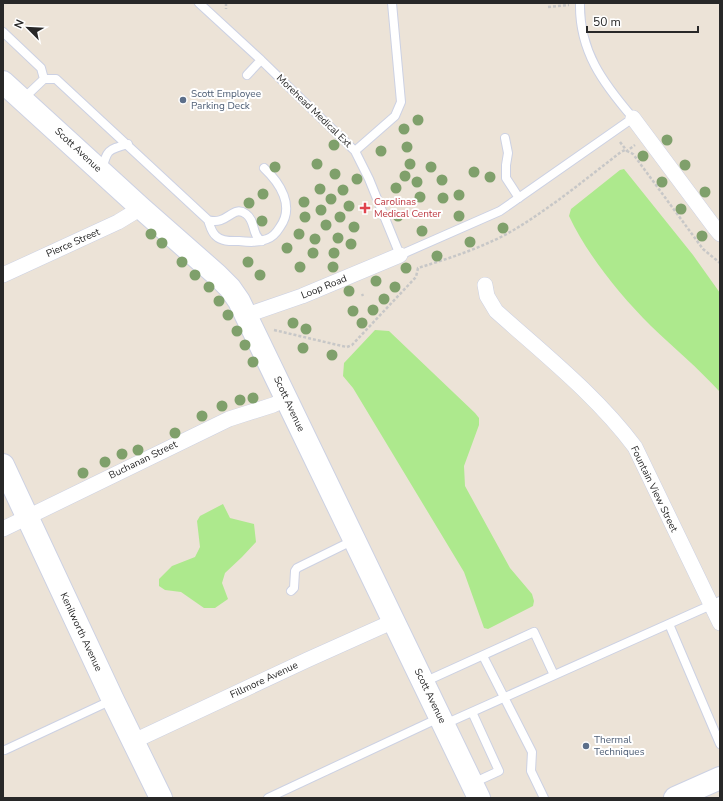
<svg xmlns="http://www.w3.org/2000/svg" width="723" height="801" font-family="'Nunito Sans',sans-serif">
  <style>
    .green { fill: #ade98d }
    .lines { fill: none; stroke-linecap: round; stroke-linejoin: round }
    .lane-casing { stroke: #ccd1e3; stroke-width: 10 }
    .street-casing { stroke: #ccd1e3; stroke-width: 16 }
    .secondary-casing { stroke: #ccd1e3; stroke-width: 24 }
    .path { stroke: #c7c7c7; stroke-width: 2.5; stroke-dasharray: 3 2; stroke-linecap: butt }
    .lane { stroke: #fff; stroke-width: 8 }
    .street { stroke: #fff; stroke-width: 15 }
    .secondary { stroke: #fff; stroke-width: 22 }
    .tree { fill: #7fa06b }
    .service-dot { fill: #5c6f8a; stroke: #fff; stroke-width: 1.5 }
    .health-dot { fill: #e0444e; stroke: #fff; stroke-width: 1.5 }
    .labels { text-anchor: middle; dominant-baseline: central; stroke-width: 4; stroke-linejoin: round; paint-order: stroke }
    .service-label { font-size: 10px; fill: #4e5e75; stroke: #fff; text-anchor: start }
    .street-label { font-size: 10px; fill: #282828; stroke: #fff }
    .health-label { font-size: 10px; fill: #be3a42; stroke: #fff; text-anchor: start }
  </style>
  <rect width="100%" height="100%" fill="#ece3d7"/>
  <path class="green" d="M624,169L693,255L720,293V392C698,368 674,348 651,326C620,295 588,256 569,216L571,209L620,170Z
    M375,330L389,331L475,413L479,418V425L464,466L465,486L510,568L532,594L534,601L533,606L488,629L484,628L464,572L353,388L343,376L344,363Z
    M223,504L230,518L254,524L256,542L242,557L225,573L222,583L228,599L215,608H204L181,592L165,590L159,586V579L172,566L195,557L200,547L197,521L200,516Z"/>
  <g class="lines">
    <defs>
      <path id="lane" d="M199,3L261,60L247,75
        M3,32L41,68L44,79
        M261,60L355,151L369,179L400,255L500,211L633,118C603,83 579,51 580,3
        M23,99L44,79H56L208,220C228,226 232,204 246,214C256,221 251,235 262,241
        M505,138L508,153L506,165V178L519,198
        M355,151L395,116L401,102L392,3
        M102,170C107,150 107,150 128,144
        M208,220C210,225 211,232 216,236C222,242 232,241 239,241C248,242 258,243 267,239C273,237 277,232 280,227C295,206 280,183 264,168
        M291,591L294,588L295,571L297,568L354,540
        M669,624L720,744
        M483,656L532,752L531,771L544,798
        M424,682L534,632L554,675
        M472,712L499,771L473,783
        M445,724L720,601
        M5,750L112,700
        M268,798L439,718"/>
      <path id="street" d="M633,118L715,228L720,234
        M3,275L118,222L141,208
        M485,285L487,296L496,311C544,354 596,395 635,447L720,623
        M247,315L302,296L400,255
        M3,529L229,419L273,405L286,399
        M134,741L307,660L394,621"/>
      <path id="secondary" d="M3,82L141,208L217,275L230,288L239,301L479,798
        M3,465L113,700L161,798
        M675,798L720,778"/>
    </defs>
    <use href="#lane" class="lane-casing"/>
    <use href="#street" class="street-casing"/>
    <use href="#secondary" class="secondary-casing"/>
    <path class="path" d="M226,3V9
      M548,7L569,5
      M620,142L627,151L635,145
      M362,294L363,296
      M274,330L342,346L347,347L352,345L416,277L418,268C450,258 488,246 517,228C553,206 587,178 621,152L625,150L633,154L636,158L703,249L720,263"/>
    <use href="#lane" class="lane"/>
    <use href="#street" class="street"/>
    <use href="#secondary" class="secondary"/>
  </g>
  <g class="tree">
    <circle cx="418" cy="120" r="5.5"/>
    <circle cx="404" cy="129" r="5.5"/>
    <circle cx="667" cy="140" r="5.5"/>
    <circle cx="334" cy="145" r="5.5"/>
    <circle cx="407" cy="147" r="5.5"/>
    <circle cx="381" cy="151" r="5.5"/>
    <circle cx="643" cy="156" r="5.5"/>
    <circle cx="317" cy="164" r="5.5"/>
    <circle cx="410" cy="164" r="5.5"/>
    <circle cx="685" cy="165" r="5.5"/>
    <circle cx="275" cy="167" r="5.5"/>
    <circle cx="431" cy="167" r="5.5"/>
    <circle cx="474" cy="172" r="5.5"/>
    <circle cx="335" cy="174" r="5.5"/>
    <circle cx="405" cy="176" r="5.5"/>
    <circle cx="490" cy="177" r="5.5"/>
    <circle cx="357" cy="179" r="5.5"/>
    <circle cx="442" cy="180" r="5.5"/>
    <circle cx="417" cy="182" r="5.5"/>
    <circle cx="662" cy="182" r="5.5"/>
    <circle cx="396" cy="188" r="5.5"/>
    <circle cx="320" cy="189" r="5.5"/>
    <circle cx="343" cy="190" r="5.5"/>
    <circle cx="705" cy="192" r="5.5"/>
    <circle cx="263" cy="194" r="5.5"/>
    <circle cx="459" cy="195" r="5.5"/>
    <circle cx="420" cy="197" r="5.5"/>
    <circle cx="443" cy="198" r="5.5"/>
    <circle cx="331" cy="199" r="5.5"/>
    <circle cx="304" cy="202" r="5.5"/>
    <circle cx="249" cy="203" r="5.5"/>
    <circle cx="349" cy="206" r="5.5"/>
    <circle cx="681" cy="209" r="5.5"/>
    <circle cx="321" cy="210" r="5.5"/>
    <circle cx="398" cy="216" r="5.5"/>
    <circle cx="459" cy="216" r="5.5"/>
    <circle cx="305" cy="217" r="5.5"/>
    <circle cx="340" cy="217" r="5.5"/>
    <circle cx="262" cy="221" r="5.5"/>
    <circle cx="326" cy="225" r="5.5"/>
    <circle cx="354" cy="227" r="5.5"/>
    <circle cx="503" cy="228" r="5.5"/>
    <circle cx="422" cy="231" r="5.5"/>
    <circle cx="151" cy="234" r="5.5"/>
    <circle cx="299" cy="234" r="5.5"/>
    <circle cx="702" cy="236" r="5.5"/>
    <circle cx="338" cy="238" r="5.5"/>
    <circle cx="315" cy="239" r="5.5"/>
    <circle cx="470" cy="242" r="5.5"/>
    <circle cx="162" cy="243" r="5.5"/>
    <circle cx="351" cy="244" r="5.5"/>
    <circle cx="287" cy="248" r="5.5"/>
    <circle cx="313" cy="253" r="5.5"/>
    <circle cx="334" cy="253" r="5.5"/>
    <circle cx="437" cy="256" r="5.5"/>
    <circle cx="182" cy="262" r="5.5"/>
    <circle cx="248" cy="262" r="5.5"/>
    <circle cx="300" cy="267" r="5.5"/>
    <circle cx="333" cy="267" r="5.5"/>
    <circle cx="406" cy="268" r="5.5"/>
    <circle cx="195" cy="275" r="5.5"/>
    <circle cx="260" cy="275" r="5.5"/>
    <circle cx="376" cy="281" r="5.5"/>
    <circle cx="209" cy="287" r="5.5"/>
    <circle cx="395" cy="287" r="5.5"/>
    <circle cx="349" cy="291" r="5.5"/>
    <circle cx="384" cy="299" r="5.5"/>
    <circle cx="219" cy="301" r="5.5"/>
    <circle cx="373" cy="310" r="5.5"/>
    <circle cx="353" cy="311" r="5.5"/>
    <circle cx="228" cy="315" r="5.5"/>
    <circle cx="293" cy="323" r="5.5"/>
    <circle cx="362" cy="323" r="5.5"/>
    <circle cx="306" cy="329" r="5.5"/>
    <circle cx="237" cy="331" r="5.5"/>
    <circle cx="245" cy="345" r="5.5"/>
    <circle cx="303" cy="348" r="5.5"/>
    <circle cx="332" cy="355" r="5.5"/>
    <circle cx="253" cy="362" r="5.5"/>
    <circle cx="253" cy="398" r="5.5"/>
    <circle cx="240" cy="400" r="5.5"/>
    <circle cx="222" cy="406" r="5.5"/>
    <circle cx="202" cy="416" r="5.5"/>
    <circle cx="175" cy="433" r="5.5"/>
    <circle cx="138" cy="450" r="5.5"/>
    <circle cx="122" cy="454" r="5.5"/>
    <circle cx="105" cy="462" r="5.5"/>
    <circle cx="83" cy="473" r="5.5"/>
  </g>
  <g class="service-dot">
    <circle cx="183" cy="100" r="4"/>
    <circle cx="586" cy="746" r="4"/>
  </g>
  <path class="health-dot" d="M363 202h4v4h4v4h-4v4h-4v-4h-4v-4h4z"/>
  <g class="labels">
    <g class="service-label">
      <text x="191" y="94">Scott Employee<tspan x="191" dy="12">Parking Deck</tspan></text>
      <text x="594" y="740">Thermal<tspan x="594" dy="12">Techniques</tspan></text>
    </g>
    <g class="street-label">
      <text transform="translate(314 111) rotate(44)">Morehead Medical Ext</text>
      <text transform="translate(78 150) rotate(43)">Scott Avenue</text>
      <text transform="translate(73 243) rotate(-24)">Pierce Street</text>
      <text transform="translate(324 287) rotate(-22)">Loop Road</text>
      <text transform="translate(289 404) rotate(65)">Scott Avenue</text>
      <text transform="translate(143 460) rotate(-26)">Buchanan Street</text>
      <text transform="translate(654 489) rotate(64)">Fountain View Street</text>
      <text transform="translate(81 632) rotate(65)">Kenilworth Avenue</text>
      <text transform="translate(264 680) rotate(-25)">Fillmore Avenue</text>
      <text transform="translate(430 696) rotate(64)">Scott Avenue</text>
    </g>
    <g class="health-label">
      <text x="374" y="202">Carolinas<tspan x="374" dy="12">Medical Center</tspan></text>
    </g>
  </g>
  <rect width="723" height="801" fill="none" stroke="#282828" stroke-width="8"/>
  <g transform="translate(28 28) rotate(294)" stroke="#ffffff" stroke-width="3" paint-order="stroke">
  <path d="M0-3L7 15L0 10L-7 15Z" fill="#282828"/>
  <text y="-6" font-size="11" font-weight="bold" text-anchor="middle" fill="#282828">N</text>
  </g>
  <path d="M587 26v6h111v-6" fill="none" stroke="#282828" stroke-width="2"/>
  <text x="593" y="26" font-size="12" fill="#282828" stroke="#ffffff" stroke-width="3" paint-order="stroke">50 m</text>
</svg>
